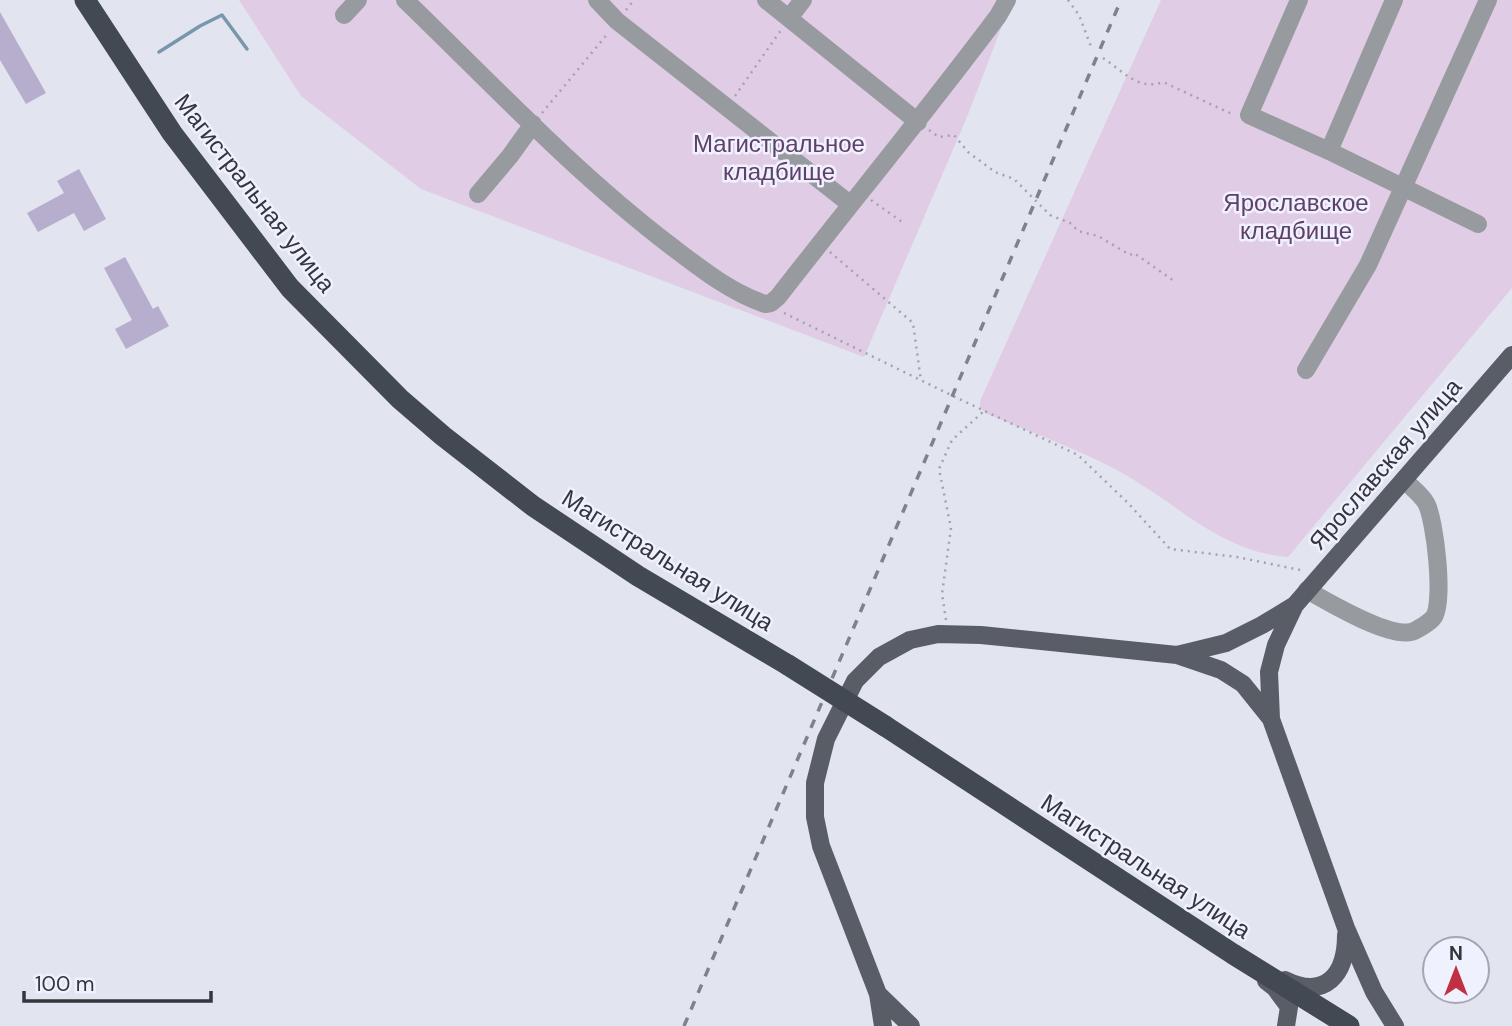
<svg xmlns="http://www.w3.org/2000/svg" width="1512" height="1026" font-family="'DM Sans',sans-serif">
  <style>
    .green { fill: #e0cde5 }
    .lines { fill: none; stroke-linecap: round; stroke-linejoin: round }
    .stream { stroke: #7997ac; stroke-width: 3.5 }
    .building { fill: #b7aece }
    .path { stroke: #a2a3ad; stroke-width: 2.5; stroke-dasharray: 2 5; stroke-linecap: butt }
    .minor { stroke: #979b9f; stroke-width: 18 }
    .major { stroke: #595e66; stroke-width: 18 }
    .highway { stroke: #434952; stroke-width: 21 }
    .rail { stroke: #80828a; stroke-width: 3.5; stroke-dasharray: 9 9; stroke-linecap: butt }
    .highway-bridge { stroke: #434952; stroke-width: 21 }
    .labels { text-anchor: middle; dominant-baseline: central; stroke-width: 5; stroke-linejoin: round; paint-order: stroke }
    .park-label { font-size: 24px; fill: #604069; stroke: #eff1fe }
    .street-label { font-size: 24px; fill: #35363b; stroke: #eff1fe }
  </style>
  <rect width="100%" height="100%" fill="#e2e4f0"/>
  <path class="green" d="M239,0H1012L967,117L864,357L421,189L301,96Z
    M1161,0H1512V288L1288,557C1219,551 1181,506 1124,474C1081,450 1033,433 987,414L980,408V401Z"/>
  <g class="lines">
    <path class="stream" d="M159,52L200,26L222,15L247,49"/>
  </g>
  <path class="building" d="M0,12L46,93L26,104L0,60Z
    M79,169L106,219L84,231L74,213L38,232L27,213L64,193L57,181Z
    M125,257L153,309L158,306L169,326L126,349L115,329L132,320L104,268Z"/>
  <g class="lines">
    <path class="path" d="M1068,0L1079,15L1092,49
      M626,10L634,0
      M1103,58C1123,71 1138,91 1163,82L1234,115
      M735,96L781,30
      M542,113L609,32
      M929,130L939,137L954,135L968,152L995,172L1014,179L1050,215L1070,223L1078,231L1098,236L1130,255L1134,253L1174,281
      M871,200L905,224
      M830,252L913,323L921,381
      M784,313L953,396L1078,455L1128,503L1170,549L1237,557L1305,571
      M946,620L942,594L951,528L939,469L952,440L984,411"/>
    <path class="minor" d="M405,0C491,83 575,173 671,246C700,268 730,292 765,304L771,303L778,297C851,203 927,111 998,16L1007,0
      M597,0L617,21L850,204
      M766,0L918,122
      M1299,0L1249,115L1329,151
      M1394,0L1329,151L1478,224
      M344,15L358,0
      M789,18L803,0
      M478,194L510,156L533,124
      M1306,370L1368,265L1488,0
      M1307,590C1328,602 1387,637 1411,632C1416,631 1430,622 1433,618C1445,605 1435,518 1426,503C1421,494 1411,487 1404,480"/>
    <path class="major" d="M1177,655L1226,643L1262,625L1295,605
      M1285,980C1326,1000 1346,974 1346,935
      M1266,981L1275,988L1289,1007L1286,1026
      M878,994L911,1026
      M883,1026L878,994L821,846L815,817V783L826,739L855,681L879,657L910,640L938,634L981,635L1177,655L1221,670L1243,684L1271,719
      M1395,1026L1374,992L1346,928L1271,719L1269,672L1276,645L1295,605L1512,355"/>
    <path class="highway" d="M85,0L172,133L290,288L400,399L443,436L533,506L638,576L788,665
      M885,726L1233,954L1349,1026"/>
    <path class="rail" d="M684,1026L1121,0"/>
    <path class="highway-bridge" d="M788,665L885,726"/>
  </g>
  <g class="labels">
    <g class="park-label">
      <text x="779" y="143">Магистральное<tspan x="779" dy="28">кладбище</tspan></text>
      <text x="1296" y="202">Ярославское<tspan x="1296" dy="28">кладбище</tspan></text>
    </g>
    <g class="street-label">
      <text transform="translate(255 193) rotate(52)">Магистральная улица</text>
      <text transform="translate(1385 464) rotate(-49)">Ярославская улица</text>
      <text transform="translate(668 560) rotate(32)">Магистральная улица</text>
      <text transform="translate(1146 866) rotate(33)">Магистральная улица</text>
    </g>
  </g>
  <g transform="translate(1456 970)"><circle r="33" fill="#eff1fe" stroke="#a5a6b0" stroke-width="2"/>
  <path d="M0-5L12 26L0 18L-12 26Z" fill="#c03042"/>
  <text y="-10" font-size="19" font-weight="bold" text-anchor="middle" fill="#35363b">N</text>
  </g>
  <path d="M24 991v10h187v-10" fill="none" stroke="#35363b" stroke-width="3.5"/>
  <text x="35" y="991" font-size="21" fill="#35363b" stroke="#eff1fe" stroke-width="5" paint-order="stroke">100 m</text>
</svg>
